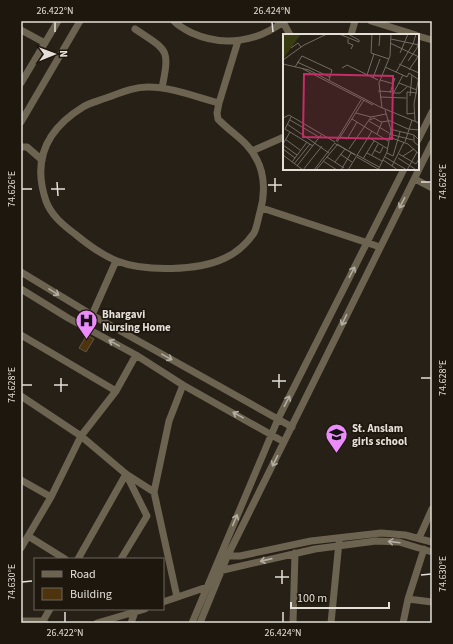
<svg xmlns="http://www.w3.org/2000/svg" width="453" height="644" font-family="'Source Sans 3',sans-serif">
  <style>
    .building { fill: #4e340c; stroke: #5f564c }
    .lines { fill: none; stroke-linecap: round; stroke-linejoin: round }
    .minor { stroke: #6c6351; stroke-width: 7 }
    .oneway { stroke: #b4ada2 }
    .ticks { fill: none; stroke: #e4dfd8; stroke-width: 1.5 }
    .labels { text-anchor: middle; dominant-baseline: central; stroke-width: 3.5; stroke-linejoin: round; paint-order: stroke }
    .poi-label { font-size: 11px; font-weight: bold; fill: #e4dfd8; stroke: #1e170e; text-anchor: start }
    .inset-road { fill: none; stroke: #736c64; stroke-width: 1 }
    .view { fill: #c52c68; fill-opacity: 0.15; stroke: #c52c68; stroke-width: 2 }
    .inset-edge { fill: none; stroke: #e4dfd8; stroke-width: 2 }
    .neatline { fill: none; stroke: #e4dfd8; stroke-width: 1.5 }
    .ticks-label { font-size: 10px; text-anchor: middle; fill: #e4dfd8 }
  </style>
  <rect width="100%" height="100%" fill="#272017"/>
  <path class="building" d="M87,335L94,339L86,352L79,348Z"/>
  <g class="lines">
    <path class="minor" d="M174,21C178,26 186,30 192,33C223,47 258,42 284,21
      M371,21L416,35
      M283,22L290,35
      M135,29C168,51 170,48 162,88
      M21,30L45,43
      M351,35L355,21
      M418,36L432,40
      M21,83L58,21
      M219,103C196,97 172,87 148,87C133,87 120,93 106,98C98,101 89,103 83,107C47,129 32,160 46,201C51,215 63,225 75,234C87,244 102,255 117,261C145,272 198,271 225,258C236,253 247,243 254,233C257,227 258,219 260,212C265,196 265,175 257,160C249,142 231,133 218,119L217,113L219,103L238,41
      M21,122L80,21
      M418,140L432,112
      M21,147H27L42,160
      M252,151L284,137
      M415,179L432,188
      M262,208L380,247
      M21,272L92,315L292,427
      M21,289L68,318L136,355L183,385L284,442
      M92,315L116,261
      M21,335L116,391
      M21,396L81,436L126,474L154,492
      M21,480L51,497
      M28,536L65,559
      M419,538L432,509
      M21,548L51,497L81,436L116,391L136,355
      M224,556H240L311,541L381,533L405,535L432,542
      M78,559L126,474
      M121,559L147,516L126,474
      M219,571L315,549L376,541L399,542L432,552
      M177,597L154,492L169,421L183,385
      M408,599L432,602
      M163,602L207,587
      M21,621H43L45,623
      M43,621L50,609
      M97,623L145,609
      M131,623L135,612
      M192,623L278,419L404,169
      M200,623L227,557L432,143
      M293,623L295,553
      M331,623L339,542
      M403,623L408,599L424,549"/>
  </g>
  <defs><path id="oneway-shaft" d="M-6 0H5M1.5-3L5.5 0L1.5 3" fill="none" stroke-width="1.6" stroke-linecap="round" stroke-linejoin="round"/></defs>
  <g class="oneway">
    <use href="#oneway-shaft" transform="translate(402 203) rotate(117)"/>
    <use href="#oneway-shaft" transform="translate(352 272) rotate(-63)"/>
    <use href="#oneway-shaft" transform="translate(54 292) rotate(32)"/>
    <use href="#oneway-shaft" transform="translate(344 320) rotate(116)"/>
    <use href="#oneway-shaft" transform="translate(114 343) rotate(-151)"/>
    <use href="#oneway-shaft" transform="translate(167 357) rotate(29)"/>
    <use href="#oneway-shaft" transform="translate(287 401) rotate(-63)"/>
    <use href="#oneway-shaft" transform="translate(238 415) rotate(-151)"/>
    <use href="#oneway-shaft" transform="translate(275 461) rotate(117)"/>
    <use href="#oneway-shaft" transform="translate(235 520) rotate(-67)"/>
    <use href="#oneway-shaft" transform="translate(394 542) rotate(-173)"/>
    <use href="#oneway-shaft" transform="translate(266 560) rotate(167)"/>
  </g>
  <path class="ticks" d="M55,22V32M272,22L273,32M275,178V192M57,182L58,196M421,182H431M268,185H282M22,189H32M51,189H65M279,374V388M61,378V392M421,378H431M272,381H286M22,385H32M54,385H68M282,570V584M421,575L431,574M275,577H289M22,582L32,581M65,612V622M283,612V622"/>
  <defs>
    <symbol id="hospital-pin" viewBox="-11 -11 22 30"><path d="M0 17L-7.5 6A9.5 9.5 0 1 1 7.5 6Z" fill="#ec8cfb" stroke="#1e170e"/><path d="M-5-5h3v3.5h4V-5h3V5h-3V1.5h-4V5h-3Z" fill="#111"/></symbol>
    <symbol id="school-pin" viewBox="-11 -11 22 30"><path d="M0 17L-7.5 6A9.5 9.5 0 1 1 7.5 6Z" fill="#ec8cfb" stroke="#1e170e"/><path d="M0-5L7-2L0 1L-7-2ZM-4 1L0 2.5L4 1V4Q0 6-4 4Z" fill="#111"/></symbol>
  </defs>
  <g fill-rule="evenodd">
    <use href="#hospital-pin" x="74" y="308" width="25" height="34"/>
    <use href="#school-pin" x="324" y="422" width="25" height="34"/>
  </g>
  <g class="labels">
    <g class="poi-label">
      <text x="102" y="314">Bhargavi<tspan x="102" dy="13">Nursing Home</tspan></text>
      <text x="352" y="428">St. Anslam<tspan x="352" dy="13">girls school</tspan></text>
    </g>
  </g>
  <g transform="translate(283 34)">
    <rect width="136" height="136" fill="#272017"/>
    <path d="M0,0H18L0,25Z" fill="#383c10"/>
    <path class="inset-road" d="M56,0L76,8M65,0L76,6V8M89,0L88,19L106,25M65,5V9L70,11L68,15M108,5L136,11M107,9L136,23M96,12L97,0M8,14L15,9L18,13M117,19L125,0M0,26L21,11L44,0M125,27L134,14L136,5M14,28L47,43M0,30L26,36L97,73L136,89M116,30L136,39M12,33L19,22L49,36L46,46M102,33L124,43L126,39L136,46M59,34L64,31L95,46M20,35L90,71M126,36L136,21M113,38L130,10L133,0M84,41L91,20M90,44L97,25M97,46L111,50M116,49L134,56M95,57L111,58L120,41M107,59L112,44M109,59H117L124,53M127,62L129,41M97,63L123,64M99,74L96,49L107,22L108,0M73,79L88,83L103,80M132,79L124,80V58L134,59M8,83L2,95L30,112M0,84L6,81L52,108M69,85L105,107M7,86L36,103M87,86L91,84L98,88L105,87M105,86L125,95L136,96M86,87L106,99M132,87L131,70L136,42M4,90L46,119M107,95L131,101L136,106M94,100L99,88M106,100L130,106M131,101V108L136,112M59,103L64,105L74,88M85,103L105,115M106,103L125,110L136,120M2,105L17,116M53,107L78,66M54,108L81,66M122,108L129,86M51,109L73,121M0,110L7,98M54,110L72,121M0,111L14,121M0,115L12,124M66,115L88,83M91,116L97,119L100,113M84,119L99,127M104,119L110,122L117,98M57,120L69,128M116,120L133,130L136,125M0,121L20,136M74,121L96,133M89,121L95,110M120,122L131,115M44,123L61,134M74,123L95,135M102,123L124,136L134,118M115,124L132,135M80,125L91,107M100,126L115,136M40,127L54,136M9,128L24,108M52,128L62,115M11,130L27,110M14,132L38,101M109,132L121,108M20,136L39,112M31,136L51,110M33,136L54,111M58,136L68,119M65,136L89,97M95,136L104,118L108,96L102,76"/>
    <path class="view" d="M21,40L110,42L109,105L20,103Z"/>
    <rect width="136" height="136" class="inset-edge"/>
  </g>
  <rect width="453" height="644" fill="none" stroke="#1e170e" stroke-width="44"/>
  <rect x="34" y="558" width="130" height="52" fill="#1e170e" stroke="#6d675f"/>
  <rect x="42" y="571" width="20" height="6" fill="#6c6351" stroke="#6d675f"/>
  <text x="70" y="578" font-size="12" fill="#e4dfd8">Road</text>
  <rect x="42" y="588" width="20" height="12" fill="#4e340c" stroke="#6d675f"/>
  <text x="70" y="598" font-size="12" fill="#e4dfd8">Building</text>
  <g transform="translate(54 54) rotate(89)" stroke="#1e170e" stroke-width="3" paint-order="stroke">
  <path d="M0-3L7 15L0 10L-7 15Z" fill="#e4dfd8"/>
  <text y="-6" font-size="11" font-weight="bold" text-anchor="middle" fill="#e4dfd8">N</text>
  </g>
  <path d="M291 602v6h98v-6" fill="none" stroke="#e4dfd8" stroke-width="2"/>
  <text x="297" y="602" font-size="12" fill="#e4dfd8" stroke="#1e170e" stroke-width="3" paint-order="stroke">100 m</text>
  <rect x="22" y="22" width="409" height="600" class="neatline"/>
  <g class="ticks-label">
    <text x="55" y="14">26.422°N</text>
    <text x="272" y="14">26.424°N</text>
    <text transform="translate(442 182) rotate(-90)" y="4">74.626°E</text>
    <text transform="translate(11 189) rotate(-90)" y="4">74.626°E</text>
    <text transform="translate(442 378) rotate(-90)" y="4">74.628°E</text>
    <text transform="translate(11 385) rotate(-90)" y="4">74.628°E</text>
    <text transform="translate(442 574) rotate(-90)" y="4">74.630°E</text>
    <text transform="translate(11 582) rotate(-90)" y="4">74.630°E</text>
    <text x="65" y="636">26.422°N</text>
    <text x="283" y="636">26.424°N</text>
  </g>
</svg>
